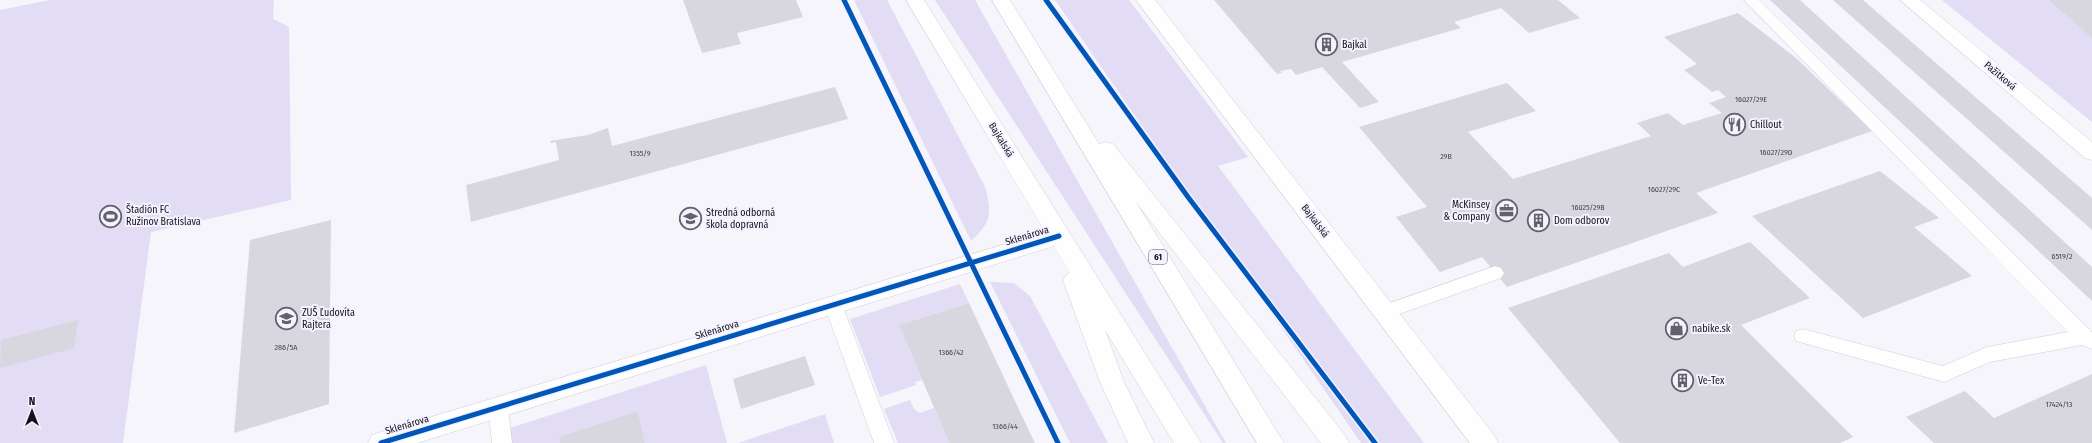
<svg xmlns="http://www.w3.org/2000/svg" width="2092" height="443" font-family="'Fira Sans Condensed',sans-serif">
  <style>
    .green { fill: #e2dcf5 }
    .building { fill: #d8d6df }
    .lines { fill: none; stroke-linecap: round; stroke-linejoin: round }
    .lane-casing { stroke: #d0ced7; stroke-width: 1 }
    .street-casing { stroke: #d0ced7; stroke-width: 1 }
    .primary-casing { stroke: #d0ced7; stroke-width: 1 }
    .lane { fill: #fefeff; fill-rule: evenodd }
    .street { fill: #fefeff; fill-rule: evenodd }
    .primary { fill: #fefeff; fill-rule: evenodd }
    .cycleway-casing { stroke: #f5f2ff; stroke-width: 8 }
    .cycleway { stroke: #0057b8; stroke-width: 5 }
    .labels { text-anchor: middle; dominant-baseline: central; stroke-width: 4; stroke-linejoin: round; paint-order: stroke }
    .number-label { font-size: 8px; fill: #46434e }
    .shield { fill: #f5f2ff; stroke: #585561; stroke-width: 1 }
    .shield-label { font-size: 9px; font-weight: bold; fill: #15121d }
    .poi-label { font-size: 10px; fill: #15121d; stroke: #f5f2ff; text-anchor: start }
    .street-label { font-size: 10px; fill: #15121d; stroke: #f5f2ff }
  </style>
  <rect width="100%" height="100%" fill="#f6f5fc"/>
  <path class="green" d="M50,0H274L273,19L289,27L291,200L151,232L123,443H0V10Z
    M854,0H887L985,187C992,213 992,222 971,241Z
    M935,0H975L1226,443H1223Z
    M1055,0H1129L1248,157L1218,166L1424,443H1361Z
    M1942,0H2050L2092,37V122Z
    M990,282L1014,283L1030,296L1108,443H1070Z
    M960,284L969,303L899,325L922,380L915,382L916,385L880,397L850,319Z
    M706,365L727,443H645L638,411L560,437V443H512L510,428Z
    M910,400L914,409L920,413L934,408L949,443H898L884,409Z
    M825,414L834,443H738Z"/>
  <path class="building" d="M683,0H796L803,17L737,33L741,44L702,53Z
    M1214,0H1558L1580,18L1529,33L1501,8L1454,22L1461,28L1342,62L1379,102L1360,108L1322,67L1296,75L1291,69L1280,71L1282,73L1277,74Z
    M1770,0H1800L2092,267V301Z
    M1833,0H1863L2092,198V230Z
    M2049,0H2092V38L2072,20Z
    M1738,13L1796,58L1872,131L1696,193L1718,213L1507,287L1482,257L1440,272L1396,217L1427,207L1359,127L1507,83L1536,111L1468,132L1513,179L1651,136L1637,123L1668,113L1683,125L1722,113L1709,103L1726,97L1718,90L1712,92L1684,70L1697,64L1664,37Z
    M835,87L848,119L471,222L466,185L559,160L556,142L551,143L550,141L588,135L608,128L612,146Z
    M1880,171L1939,218L1914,227L1972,276L1863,318L1752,216Z
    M331,220L329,404L234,433L250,240Z
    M1750,242L1810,298L1741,325L1853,437L1840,443H1620L1508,308L1669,253L1683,267Z
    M969,303L1021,414L1035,443H949L899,325Z
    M78,320L74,348L0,368L1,340Z
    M805,356L815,385L741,409L733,379Z
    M2092,374V443H1934L1906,417L1965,391L1994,418Z
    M638,411L645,443H560L559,437Z"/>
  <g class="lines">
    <defs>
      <path id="lane" d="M1744,0H1759L2092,332V349L2082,345L1990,362L1944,382L1796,341L1794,336L1796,331L1803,329L1943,366L1987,347L2068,332Z
        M1495,266L1501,268L1504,273L1501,278L1385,319L1379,317L1376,312L1379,307Z
        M833,297L839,299L842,304L894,443H874L824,304L827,299Z
        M498,399L505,401L508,407L512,443H492L488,407L491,401Z"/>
      <path id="street" d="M1136,0H1155L1494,435L1498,443H1470Z
        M1900,0H1920L2092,142V160L2085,158Z
        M1059,228L1067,230L1070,236L1067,242L417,443H368L372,435L381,432Z"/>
      <path id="primary" d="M906,0H924L1201,443H1174L1105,330L1124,382L1154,443H1128L1100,382L1063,280L1067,274L1070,273Z
        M992,0H1010L1099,144L1106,142L1113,144L1345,435L1349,443H1321L1136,202L1284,443H1257Z"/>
    </defs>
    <use href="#lane" class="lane-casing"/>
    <use href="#street" class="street-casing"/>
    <use href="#primary" class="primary-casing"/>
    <use href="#lane" class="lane"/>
    <use href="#street" class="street"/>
    <use href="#primary" class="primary"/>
    <defs>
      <path id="cycleway" d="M844,0L1058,443
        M1046,0L1188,197L1375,443
        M381,443L1059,236"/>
    </defs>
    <use href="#cycleway" class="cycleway-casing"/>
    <use href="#cycleway" class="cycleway"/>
  </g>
  <defs>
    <symbol id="building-ring" viewBox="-11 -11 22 22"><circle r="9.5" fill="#f5f2ff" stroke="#64616b" stroke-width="1.5"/><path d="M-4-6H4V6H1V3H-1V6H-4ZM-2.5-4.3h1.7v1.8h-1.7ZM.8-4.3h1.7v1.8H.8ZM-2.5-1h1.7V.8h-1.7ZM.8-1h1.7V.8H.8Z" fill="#64616b"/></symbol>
    <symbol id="restaurant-ring" viewBox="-11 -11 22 22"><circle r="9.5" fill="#f5f2ff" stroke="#64616b" stroke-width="1.5"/><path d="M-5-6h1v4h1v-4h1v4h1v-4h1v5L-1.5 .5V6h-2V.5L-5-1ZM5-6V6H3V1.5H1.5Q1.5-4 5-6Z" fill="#64616b"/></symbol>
    <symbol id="office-ring" viewBox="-11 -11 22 22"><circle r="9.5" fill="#f5f2ff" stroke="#64616b" stroke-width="1.5"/><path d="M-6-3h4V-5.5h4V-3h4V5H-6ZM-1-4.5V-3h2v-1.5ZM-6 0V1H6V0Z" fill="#64616b"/></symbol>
    <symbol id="stadium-ring" viewBox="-11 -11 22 22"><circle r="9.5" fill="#f5f2ff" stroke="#64616b" stroke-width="1.5"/><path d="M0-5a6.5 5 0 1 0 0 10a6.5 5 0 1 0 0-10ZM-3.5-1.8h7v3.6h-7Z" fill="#64616b"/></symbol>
    <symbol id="school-ring" viewBox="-11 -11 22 22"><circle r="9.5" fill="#f5f2ff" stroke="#64616b" stroke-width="1.5"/><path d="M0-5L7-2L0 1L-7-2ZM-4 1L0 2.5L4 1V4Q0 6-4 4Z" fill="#64616b"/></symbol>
    <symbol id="shop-ring" viewBox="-11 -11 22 22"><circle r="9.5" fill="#f5f2ff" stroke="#64616b" stroke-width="1.5"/><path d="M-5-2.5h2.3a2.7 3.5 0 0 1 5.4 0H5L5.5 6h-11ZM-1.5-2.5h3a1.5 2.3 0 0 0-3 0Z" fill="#64616b"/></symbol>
  </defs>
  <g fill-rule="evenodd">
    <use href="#building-ring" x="1314" y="32" width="25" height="25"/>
    <use href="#restaurant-ring" x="1722" y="112" width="25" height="25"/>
    <use href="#office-ring" x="1494" y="198" width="25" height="25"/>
    <use href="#stadium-ring" x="98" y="204" width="25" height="25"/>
    <use href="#school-ring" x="678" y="206" width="25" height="25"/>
    <use href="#building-ring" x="1526" y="208" width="25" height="25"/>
    <use href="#school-ring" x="274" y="306" width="25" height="25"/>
    <use href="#shop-ring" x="1664" y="316" width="25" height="25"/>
    <use href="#building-ring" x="1670" y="368" width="25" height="25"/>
  </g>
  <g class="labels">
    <g class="number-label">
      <text x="1751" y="99">16027/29E</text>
      <text x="1776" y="152">16027/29D</text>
      <text x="640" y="153">1355/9</text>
      <text x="1446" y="156">29B</text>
      <text x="1664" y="189">16027/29C</text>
      <text x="1588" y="207">16025/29B</text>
      <text x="2062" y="256">6519/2</text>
      <text x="286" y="347">286/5A</text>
      <text x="951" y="352">1366/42</text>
      <text x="2059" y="404">17424/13</text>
      <text x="1005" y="426">1366/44</text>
    </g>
    <rect class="shield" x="1149" y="250" width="18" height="14" rx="3"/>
    <g class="shield-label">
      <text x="1158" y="257">61</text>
    </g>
    <g class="poi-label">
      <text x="1342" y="45">Bajkal</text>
      <text x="1750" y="125">Chillout</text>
      <text x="1490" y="205" text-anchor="end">McKinsey<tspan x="1490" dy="12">&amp; Company</tspan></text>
      <text x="126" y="210">Štadión FC<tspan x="126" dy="12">Ružinov Bratislava</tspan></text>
      <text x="706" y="213">Stredná odborná<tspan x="706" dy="12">škola dopravná</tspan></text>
      <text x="1554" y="221">Dom odborov</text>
      <text x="302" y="313">ZUŠ Ľudovíta<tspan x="302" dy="12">Rajtera</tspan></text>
      <text x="1692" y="329">nabike.sk</text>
      <text x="1698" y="381">Ve-Tex</text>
    </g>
    <g class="street-label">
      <text transform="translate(2000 76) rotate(40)">Pažítková</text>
      <text transform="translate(1001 140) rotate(59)">Bajkalská</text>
      <text transform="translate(1315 221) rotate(53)">Bajkalská</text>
      <text transform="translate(1027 236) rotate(-17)">Sklenárova</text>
      <text transform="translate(717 330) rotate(-17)">Sklenárova</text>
      <text transform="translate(407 425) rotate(-17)">Sklenárova</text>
    </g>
  </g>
  <g transform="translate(32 411)" stroke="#f5f2ff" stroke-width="3" paint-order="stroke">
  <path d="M0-3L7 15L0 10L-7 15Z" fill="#15121d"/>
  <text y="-6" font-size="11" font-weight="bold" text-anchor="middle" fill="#15121d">N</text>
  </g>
</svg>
